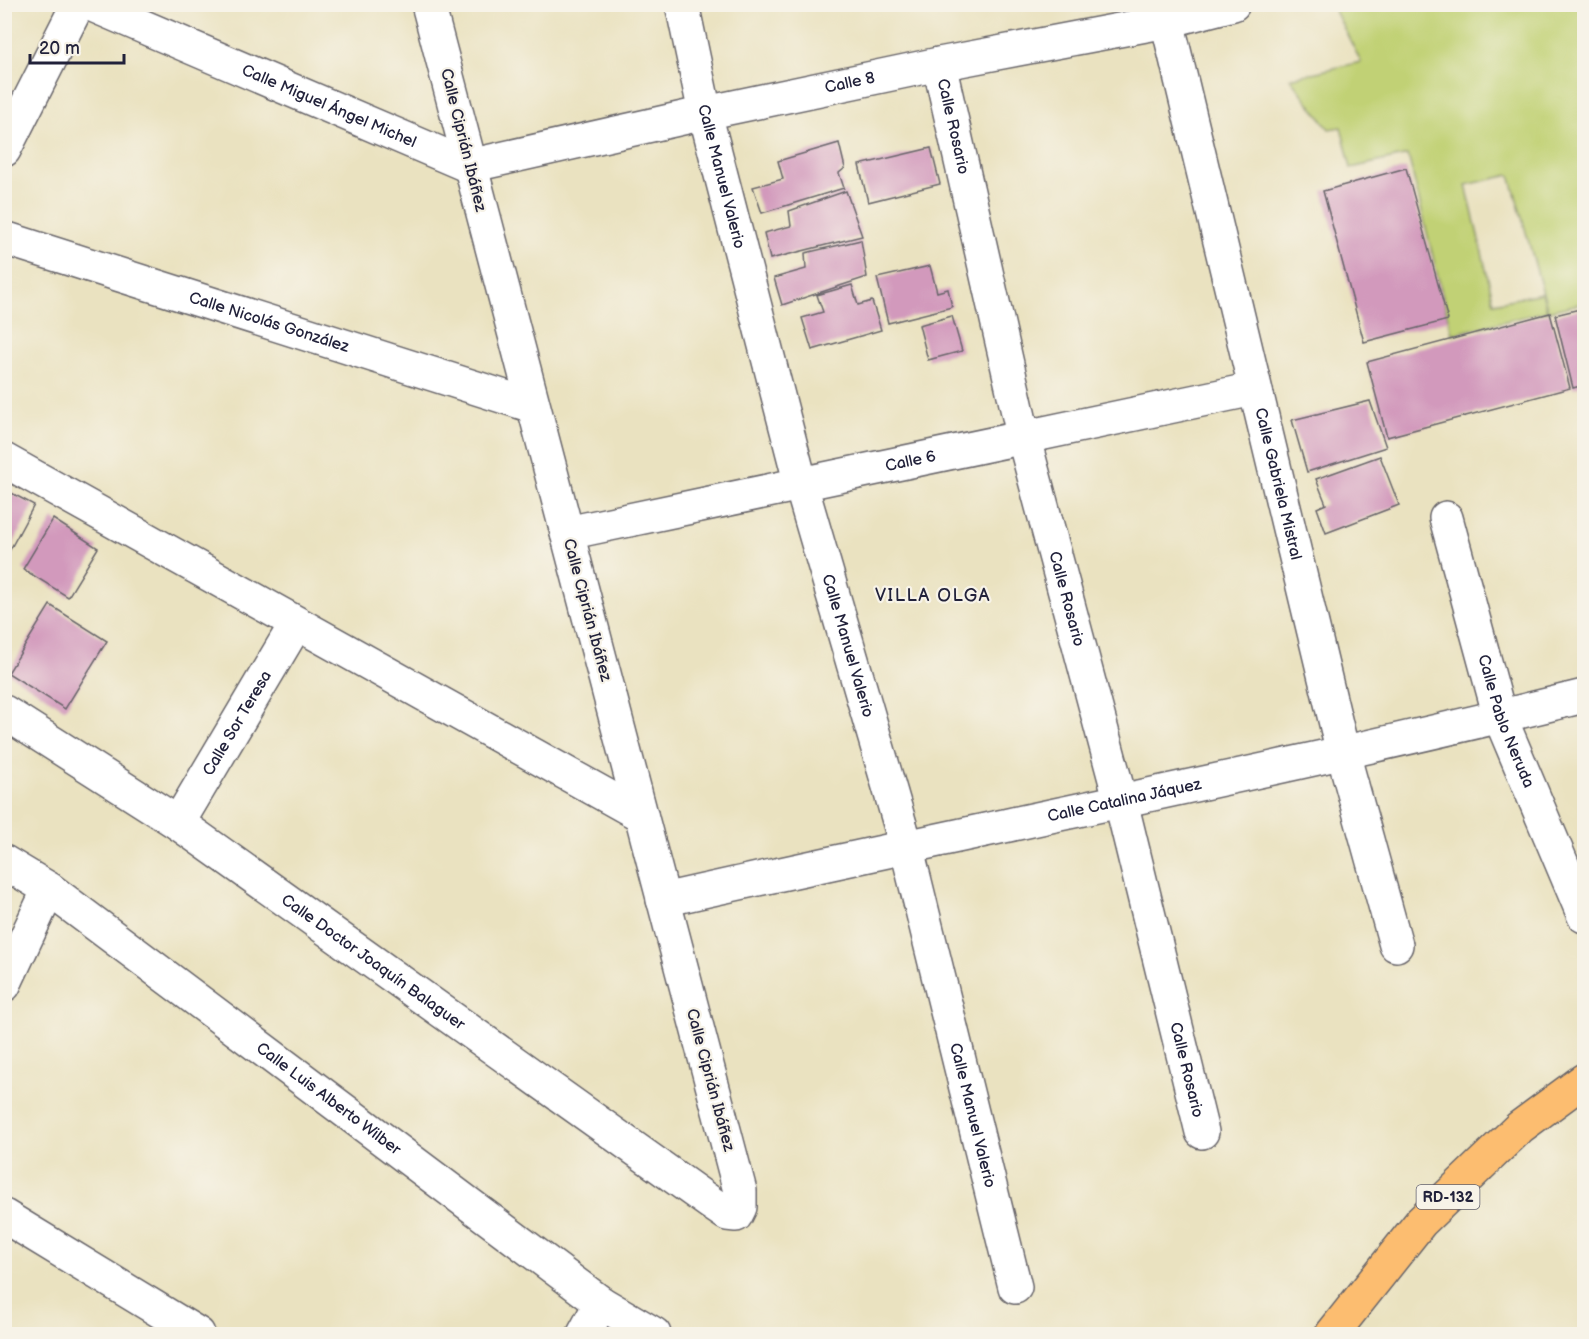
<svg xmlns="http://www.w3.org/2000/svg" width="1589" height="1339" font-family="'Balsamiq Sans',sans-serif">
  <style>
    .green { fill: #c1d174; stroke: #727a58; stroke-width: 1.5 }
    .building { fill: #d299bc }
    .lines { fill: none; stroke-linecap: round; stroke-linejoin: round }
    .minor-casing { stroke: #68656a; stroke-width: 36 }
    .major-casing { stroke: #68656a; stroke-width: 36 }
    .minor { stroke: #fff; stroke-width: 33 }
    .major { stroke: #fcbd6f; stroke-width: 33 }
    .labels { text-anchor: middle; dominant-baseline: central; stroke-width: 4.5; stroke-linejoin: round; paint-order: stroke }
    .shield { fill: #f7f3e8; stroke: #62616f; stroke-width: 1.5 }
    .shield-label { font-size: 15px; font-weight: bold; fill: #22223b }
    .street-label { font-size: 16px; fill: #22223b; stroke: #f7f3e8 }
    .neighbourhood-label { font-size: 18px; letter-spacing: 1.5px; fill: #22223b; stroke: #f7f3e8 }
  </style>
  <rect width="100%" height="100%" fill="#f7f3e8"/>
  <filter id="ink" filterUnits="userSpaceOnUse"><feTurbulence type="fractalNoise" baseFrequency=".0167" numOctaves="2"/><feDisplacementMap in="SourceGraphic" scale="12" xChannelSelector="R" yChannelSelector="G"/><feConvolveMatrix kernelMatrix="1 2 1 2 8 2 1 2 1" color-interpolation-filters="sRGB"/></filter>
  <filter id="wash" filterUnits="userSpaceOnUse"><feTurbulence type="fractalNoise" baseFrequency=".008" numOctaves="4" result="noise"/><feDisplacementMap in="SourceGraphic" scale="24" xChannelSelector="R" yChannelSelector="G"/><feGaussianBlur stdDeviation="1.35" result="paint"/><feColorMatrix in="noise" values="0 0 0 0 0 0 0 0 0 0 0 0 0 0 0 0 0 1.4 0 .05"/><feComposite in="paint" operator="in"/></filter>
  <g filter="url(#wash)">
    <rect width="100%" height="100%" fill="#eae2c0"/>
    <path class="green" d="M1332,5H1584V303L1548,311L1510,175L1466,185L1494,303L1542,293L1547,311L1452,334L1408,155L1351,168L1341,127L1329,129L1290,78L1361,62Z"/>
    <g id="blocks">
      <path class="building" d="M839,143L845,168L839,173L844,188L762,213L753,187L783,179L778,161Z
        M931,148L940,184L868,202L859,165Z
        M1406,168L1448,320L1364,342L1323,191Z
        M846,191L862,236L770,259L764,233L791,226L789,211Z
        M861,240L867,277L782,305L774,278L806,269L805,253Z
        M930,266L937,292L948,289L952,307L888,323L877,278Z
        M852,285L858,305L872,301L881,330L812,350L802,318L823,312L817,295Z
        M1584,308V385L1573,388L1555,315Z
        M1550,313L1570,388L1387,437L1367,362Z
        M952,316L962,351L928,360L919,325Z
        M1370,401L1386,447L1307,472L1292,420Z
        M1380,456L1399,505L1326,533L1317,508L1326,504L1316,479Z
        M4,489L34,505L4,561Z
        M53,519L98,548L68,597L23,569Z
        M50,605L107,641L65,709L8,673Z"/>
    </g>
  </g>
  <g filter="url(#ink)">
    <use href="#blocks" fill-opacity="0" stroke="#68656a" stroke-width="1.5"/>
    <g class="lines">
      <defs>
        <g id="minor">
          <path id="s1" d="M90,4L469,166L705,113L939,64L1167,21L1233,4"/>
          <path id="s2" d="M682,4L705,113L801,485L906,845L1015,1287"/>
          <path id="s3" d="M1167,21L1343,753L1396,945"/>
          <path id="s4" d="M939,64L1024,439L1121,802L1202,1132"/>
          <path d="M4,150L78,4"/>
          <path id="s5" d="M4,238L533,406"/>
          <path d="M4,460L641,815"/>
          <path id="s6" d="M1446,518L1500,717L1584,916"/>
          <path id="s7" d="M567,533L1254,389"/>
          <path id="s8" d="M4,712L178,823L711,1203L727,1214L736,1215L740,1207V1191L428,4"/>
          <path id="s9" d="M178,823L296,624"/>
          <path id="s10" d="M4,862L49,889L601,1303L654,1334"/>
          <path id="s11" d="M663,900C970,831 1279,771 1584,696"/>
          <path d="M4,985L49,889"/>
          <path d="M4,1216L198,1334"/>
          <path d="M584,1334L601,1303"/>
        </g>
        <path id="major" d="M1332,1334L1421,1222L1520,1127L1584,1080"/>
      </defs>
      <use href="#minor" class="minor-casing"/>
      <use href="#major" class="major-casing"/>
      <use href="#minor" class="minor"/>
      <use href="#major" class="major"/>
    </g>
  </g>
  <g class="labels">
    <rect class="shield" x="1416.5" y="1185" width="63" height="24" rx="4.5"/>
    <g class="shield-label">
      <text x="1448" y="1197">RD-132</text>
    </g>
    <g class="street-label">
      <text stroke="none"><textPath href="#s1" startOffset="802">Calle 8</textPath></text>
      <text stroke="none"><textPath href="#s1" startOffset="260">Calle Miguel Ángel Michel</textPath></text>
      <text stroke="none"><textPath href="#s4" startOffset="64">Calle Rosario</textPath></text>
      <text transform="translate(463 140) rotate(76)">Calle Ciprián Ibáñez</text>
      <text stroke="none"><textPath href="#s2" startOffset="177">Calle Manuel Valerio</textPath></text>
      <text stroke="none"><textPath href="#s5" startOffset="278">Calle Nicolás González</textPath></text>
      <text stroke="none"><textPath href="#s7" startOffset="351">Calle 6</textPath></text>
      <text stroke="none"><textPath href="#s3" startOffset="476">Calle Gabriela Mistral</textPath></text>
      <text stroke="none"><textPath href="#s4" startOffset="550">Calle Rosario</textPath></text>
      <text transform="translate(587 610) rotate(75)">Calle Ciprián Ibáñez</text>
      <text stroke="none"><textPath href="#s2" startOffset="663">Calle Manuel Valerio</textPath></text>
      <text stroke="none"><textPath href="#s6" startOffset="212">Calle Pablo Neruda</textPath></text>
      <text stroke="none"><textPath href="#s9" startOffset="116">Calle Sor Teresa</textPath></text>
      <text stroke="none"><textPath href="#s11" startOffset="472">Calle Catalina Jáquez</textPath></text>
      <text stroke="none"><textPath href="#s8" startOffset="446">Calle Doctor Joaquín Balaguer</textPath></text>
      <text stroke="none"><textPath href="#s4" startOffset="1036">Calle Rosario</textPath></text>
      <text transform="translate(710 1080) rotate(75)">Calle Ciprián Ibáñez</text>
      <text stroke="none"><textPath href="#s10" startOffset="402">Calle Luis Alberto Wilber</textPath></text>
      <text stroke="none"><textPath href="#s2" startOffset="1149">Calle Manuel Valerio</textPath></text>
    </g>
    <g class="neighbourhood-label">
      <text x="933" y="595">VILLA OLGA</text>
    </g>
  </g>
  <rect width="1589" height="1339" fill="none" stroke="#f7f3e8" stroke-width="24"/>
  <path d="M30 54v9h94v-9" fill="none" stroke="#22223b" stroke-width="3"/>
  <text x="39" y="54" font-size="18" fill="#22223b" stroke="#f7f3e8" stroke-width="4.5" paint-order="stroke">20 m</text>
</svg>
